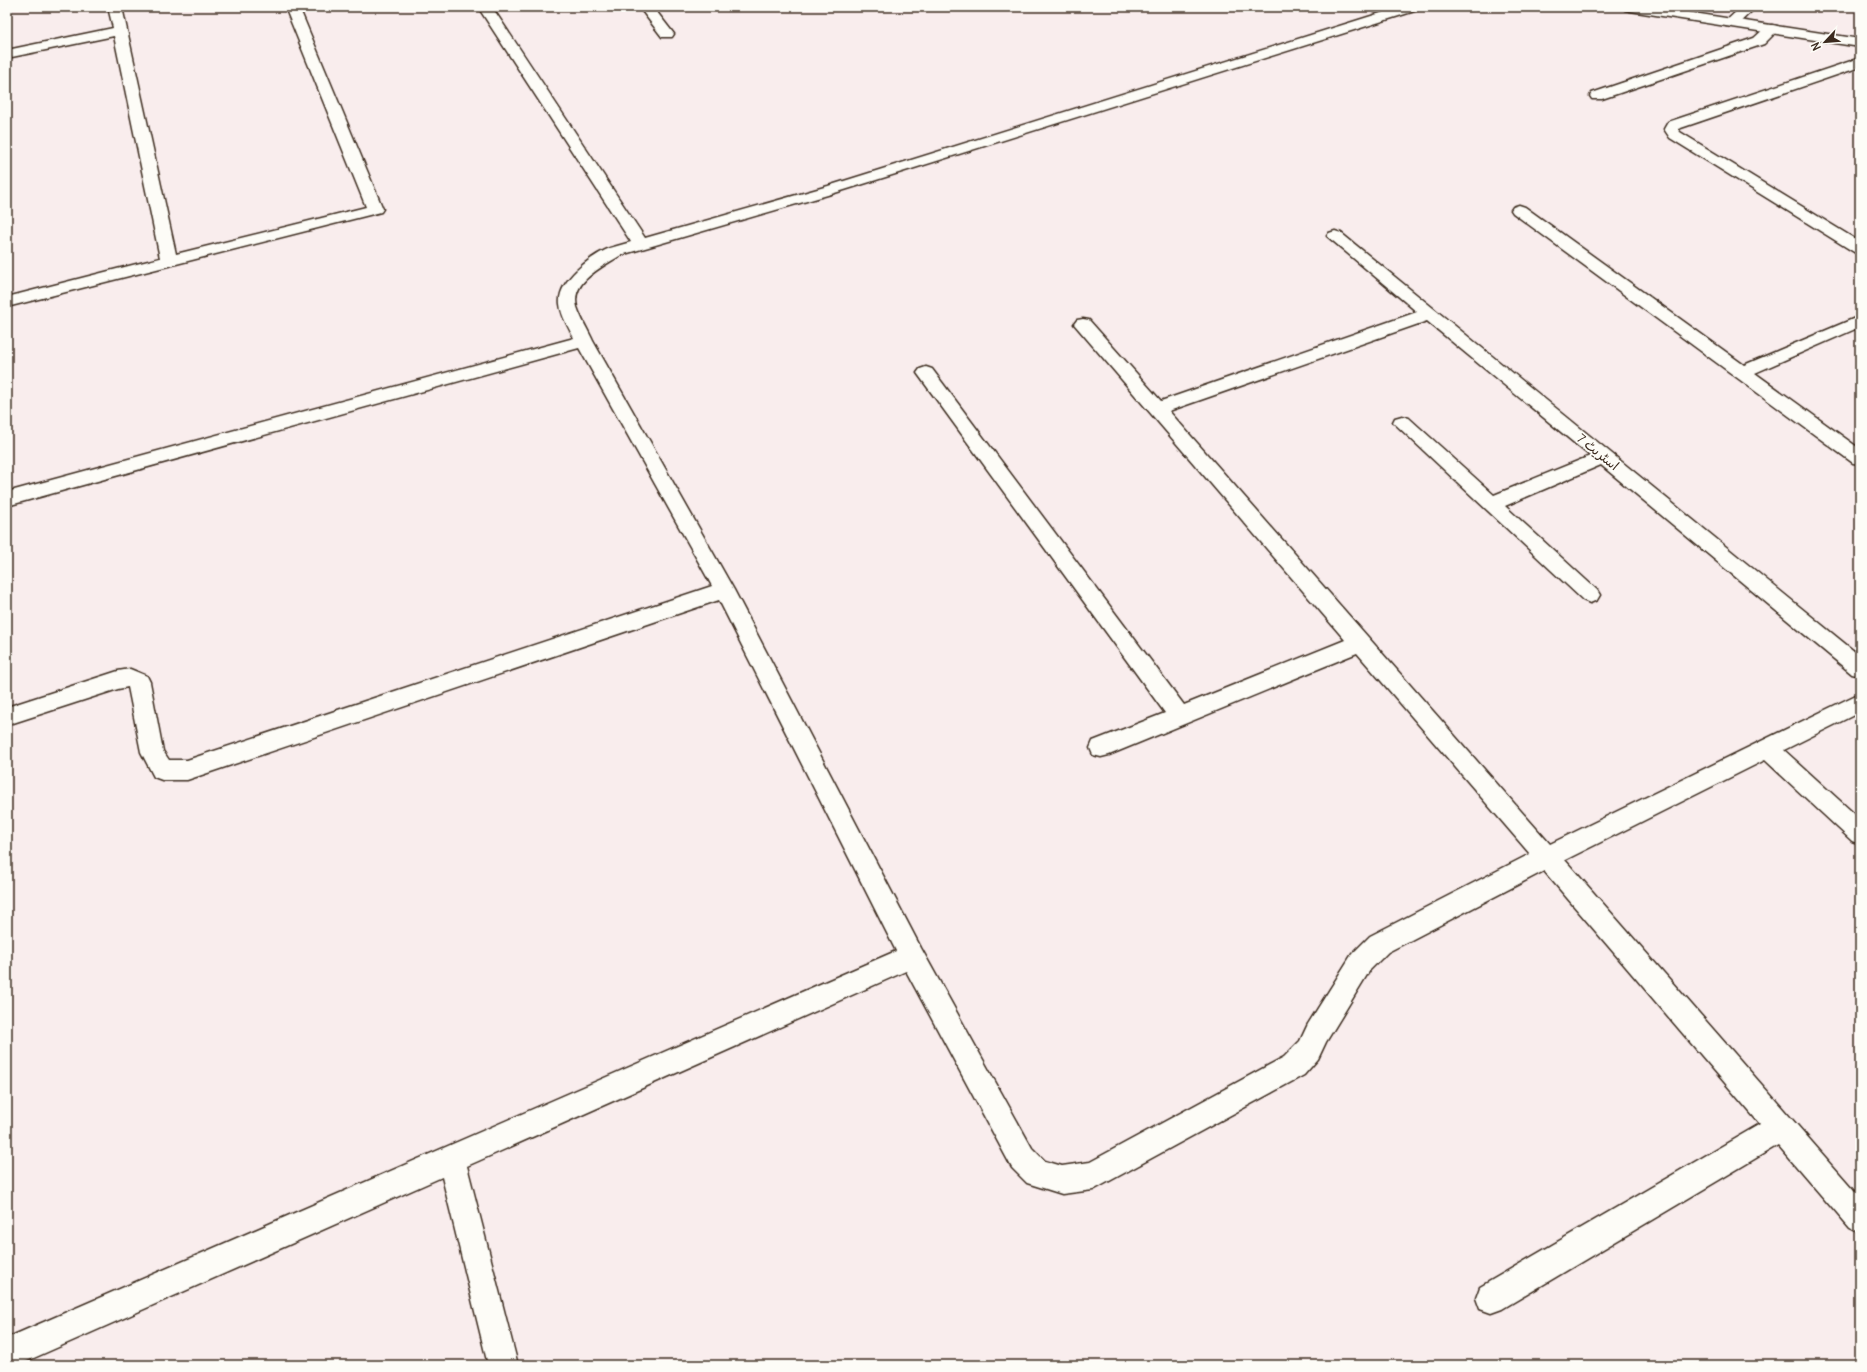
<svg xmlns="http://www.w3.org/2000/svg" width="1867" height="1372" font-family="Delius,'Playpen Sans Arabic',sans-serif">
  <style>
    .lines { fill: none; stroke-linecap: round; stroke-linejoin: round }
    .street-casing { stroke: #3b2a1e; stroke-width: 3 }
    .secondary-casing { stroke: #3b2a1e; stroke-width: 3 }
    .street { fill: #fdfcf7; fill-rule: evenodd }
    .secondary { fill: #fdfcf7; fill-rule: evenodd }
    .labels { text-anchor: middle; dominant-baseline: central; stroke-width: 3; stroke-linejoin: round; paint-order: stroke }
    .street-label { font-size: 13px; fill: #3b2a1e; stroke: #fdfcf7 }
  </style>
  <rect width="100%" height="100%" fill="#f9eded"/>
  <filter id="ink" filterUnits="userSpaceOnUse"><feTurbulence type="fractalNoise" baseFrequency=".025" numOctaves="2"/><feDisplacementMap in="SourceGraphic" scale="8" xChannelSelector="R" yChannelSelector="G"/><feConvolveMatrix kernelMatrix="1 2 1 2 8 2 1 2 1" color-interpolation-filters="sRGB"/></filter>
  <g filter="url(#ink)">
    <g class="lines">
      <defs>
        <path id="street" d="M108,7H122L176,254L366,207L285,7H299L383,209L381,212L7,307V297L160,258L114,36L7,58V50L113,28Z
          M478,7H492L645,238L828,186L1400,7H1420L1418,10L838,192L621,255C604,266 570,281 577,307C581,319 588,330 593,341L734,590L921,948L1032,1148L1045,1161L1062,1166L1090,1162L1284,1057L1300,1041L1308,1024L1352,954L1370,936L1530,854L1357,653L1109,755L1101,757L1093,755L1090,748L1093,741L1165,713L917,373L920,369L926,367L932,369L1184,705L1345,640L1074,324L1077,320L1083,319L1089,320L1161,401L1417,312L1327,236L1329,233L1335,231L1341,233L1860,656V676L1852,674L1601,465L1505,506L1597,590L1600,595L1597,600L1590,603L1583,600L1393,422L1395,418L1402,416L1409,418L1494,495L1590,456L1427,321L1169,411L1550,844L1860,693V712L1784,750L1860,819V844L1852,841L1765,760L1565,860L1860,1197V1234L1850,1229L1778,1145L1502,1309L1491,1313L1480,1309L1476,1298L1480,1287L1760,1124L1544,871L1388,952L1370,970L1326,1042L1318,1059L1304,1075L1093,1190L1062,1194L1027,1183L1012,1168L906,971L467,1166L518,1365H488L442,1177L18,1365H7V1338L896,951L719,600L187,780H162L154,777L141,752L128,687L118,689L7,725V707L118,671L130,669L147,676L150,682L163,751L169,760H187L712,586L579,348L7,506V492L574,338C569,328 561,316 560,304C557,281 591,256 610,248C617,246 624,244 631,242Z
          M639,7H653L674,34L672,37H662Z
          M1741,7H1756L1736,26H1726L1724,23Z
          M1772,25L1777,26L1779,29L1764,44L1602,99H1592L1590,96L1592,93L1754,38L1767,26Z
          M1860,58V67L1678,129L1680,132L1860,242V254L1854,252L1670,138L1664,129L1668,122Z
          M1519,205L1525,207L1744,365L1860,316V327L1755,373L1860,449V464L1853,463L1513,213L1511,210L1513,207Z"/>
        <path id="secondary" d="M1623,7H1655L1860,39V47L1630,11L1625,10Z"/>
      </defs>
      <use href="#street" class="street-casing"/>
      <use href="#secondary" class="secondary-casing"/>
      <use href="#street" class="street"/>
      <use href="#secondary" class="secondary"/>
    </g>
  </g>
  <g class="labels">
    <g class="street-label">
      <text transform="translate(1598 452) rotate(39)">اسٹریٹ 7</text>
    </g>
  </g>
  <rect width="1867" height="1372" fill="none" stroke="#fdfcf7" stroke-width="24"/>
  <rect x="12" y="12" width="1843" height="1348" fill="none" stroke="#3b2a1e" stroke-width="1.5" filter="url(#ink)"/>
  <g transform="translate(1825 42) rotate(244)" stroke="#fdfcf7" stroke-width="3" paint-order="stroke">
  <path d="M0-3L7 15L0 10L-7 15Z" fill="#3b2a1e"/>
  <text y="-6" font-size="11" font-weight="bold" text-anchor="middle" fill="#3b2a1e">N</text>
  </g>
</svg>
